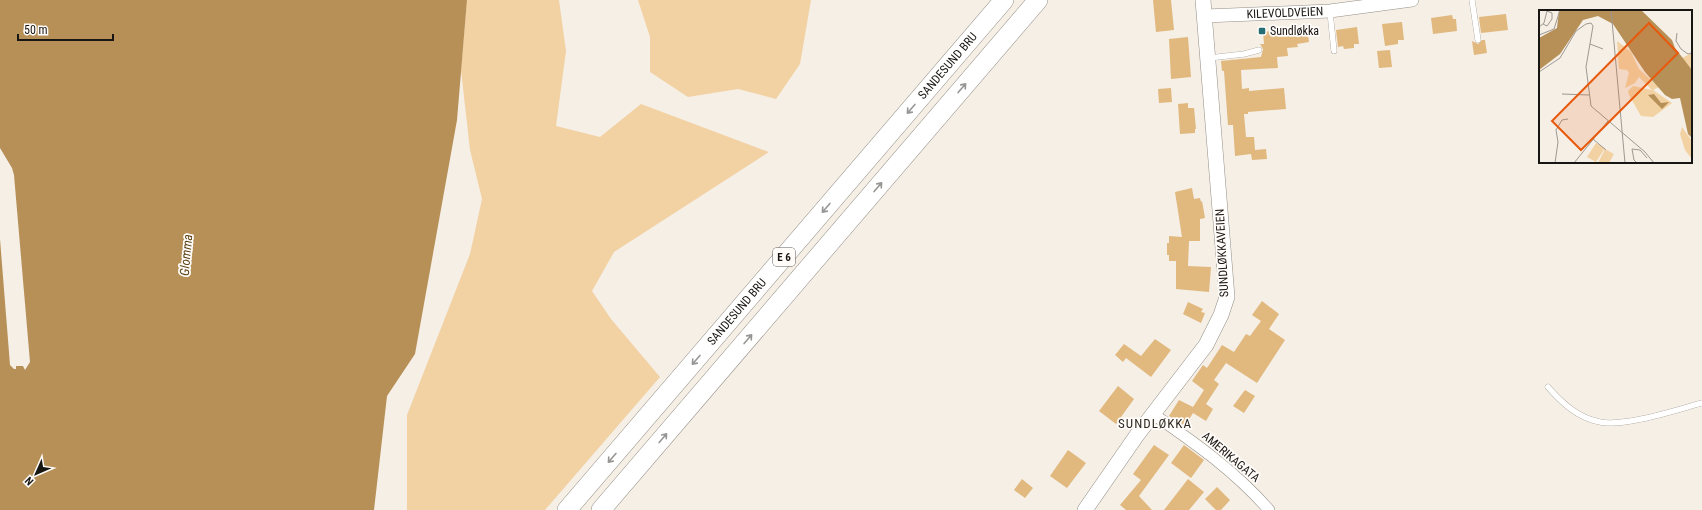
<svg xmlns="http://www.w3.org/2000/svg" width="1702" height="510" font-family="'Roboto Condensed',sans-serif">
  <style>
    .green { fill: #f2d1a3 }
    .water { fill: #b79057 }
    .pier { fill: #f5efe6 }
    .building { fill: #e1b87e }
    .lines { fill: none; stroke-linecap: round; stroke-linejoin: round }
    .service-casing { stroke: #948f87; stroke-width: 6 }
    .minor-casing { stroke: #948f87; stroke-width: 12 }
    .tertiary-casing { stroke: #948f87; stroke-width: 14 }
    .secondary-casing { stroke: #948f87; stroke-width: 16 }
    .motorway-casing { stroke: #948f87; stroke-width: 20 }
    .service { stroke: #fff; stroke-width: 5.5 }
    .minor { stroke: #fff; stroke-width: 11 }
    .tertiary { stroke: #fff; stroke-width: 13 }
    .secondary { stroke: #fff; stroke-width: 15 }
    .motorway { stroke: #fff; stroke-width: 19 }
    .oneway { stroke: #979695 }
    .poi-dot { fill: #236e74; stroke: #fffcf9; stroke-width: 1.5 }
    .labels { text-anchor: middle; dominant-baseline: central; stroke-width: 3.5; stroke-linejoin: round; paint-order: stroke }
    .shield { fill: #fffcf9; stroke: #5d5b58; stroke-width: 1 }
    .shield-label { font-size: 11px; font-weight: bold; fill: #181613 }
    .street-label { font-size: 12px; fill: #181613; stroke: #fffcf9 }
    .poi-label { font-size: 12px; fill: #181613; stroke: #fffcf9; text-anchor: start }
    .water-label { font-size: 13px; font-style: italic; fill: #5b4012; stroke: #fffcf9 }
    .neighbourhood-label { font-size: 13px; letter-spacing: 1px; fill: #2e2a23; stroke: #fffcf9 }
    .inset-road { fill: none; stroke: #9d9892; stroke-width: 1 }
    .view { fill: #e8590c; fill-opacity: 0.15; stroke: #e8590c; stroke-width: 2 }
    .inset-edge { fill: none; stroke: #181613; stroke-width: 2 }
  </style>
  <rect width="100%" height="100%" fill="#f5efe6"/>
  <path class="green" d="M467,0H559L566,51L556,126L600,137L641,104L769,152L614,252L592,291L611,319L660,377L545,510H407V415L470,254L482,199L470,150L461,70Z
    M638,0H811L800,64L776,99L738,89L688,97L650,72V37Z"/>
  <path class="water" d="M0,0H467L457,120L415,354L387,396L374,510H0Z"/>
  <path class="pier" d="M0,148L12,168L14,175L30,362L25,370L23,366H16V369H14L10,365L0,239Z"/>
  <path class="building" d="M1153,0H1171L1174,30L1156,32Z
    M1506,14L1508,30L1481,33L1479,17Z
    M1452,15L1453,19H1456L1457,31L1433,34L1431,18Z
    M1402,22L1404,40H1398V44L1385,46L1382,24Z
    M1307,27L1309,42L1297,44L1298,47L1287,48L1288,56L1277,57L1278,68L1241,70L1242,89L1249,88V91L1284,88L1286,109L1248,112V114H1244L1246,137H1254L1255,150L1266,149L1267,159L1252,160L1251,154L1235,156L1233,125H1228L1224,71H1222L1221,61L1261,57L1263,49L1260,44H1264L1263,32Z
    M1357,27L1359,44H1354V48L1344,49L1343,46L1338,47L1336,30Z
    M1188,37L1191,77L1171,79L1169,39Z
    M1482,40H1485L1487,53L1474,55L1472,41L1478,44Z
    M1390,50L1392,67L1379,68L1377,51Z
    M1171,88L1172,102L1159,103L1158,89Z
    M1188,103V108H1194L1196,129H1195V133L1180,134L1178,104Z
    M1192,188L1194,199L1200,198L1201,202L1202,201L1205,218L1200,219V241H1189L1188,266L1211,267L1209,292L1176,289V261H1169V255H1167V243H1169V236L1182,237L1175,192Z
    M1262,301L1279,314L1269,329L1285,340L1257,383L1226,363L1214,380L1219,384L1206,404L1213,409L1206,421L1193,413L1185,426L1169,416L1179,400L1193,407L1204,390L1192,381L1203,365L1207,368L1222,345L1234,352L1246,334L1250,336L1261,321L1252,315Z
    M1188,302L1203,309L1201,312L1205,313L1201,323L1183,314Z
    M1155,339L1171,350L1151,377L1126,358L1123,362L1115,355L1124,344L1141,356Z
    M1118,386L1134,399L1116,424L1099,411Z
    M1245,390L1255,396L1244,413L1233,406Z
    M1154,445L1169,455L1139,496L1152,510H1126L1120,505L1141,480L1133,474Z
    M1184,445L1204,460L1191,478L1171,463Z
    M1068,450L1086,463L1067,488L1050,476Z
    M1022,479L1033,488L1025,498L1014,490Z
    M1188,479L1204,492L1189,510H1164Z
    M1217,487L1230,500L1221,510H1216L1205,499Z"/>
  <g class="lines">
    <defs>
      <path id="service" d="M1472,0L1478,40
        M1330,12L1334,51
        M1209,58L1244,54L1259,50
        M1548,387C1562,403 1578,418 1600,422C1625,427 1676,410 1702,403"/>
      <path id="minor" d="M1153,414C1195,443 1235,471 1269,510"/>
      <g id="tertiary">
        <path id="s1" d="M1205,16L1330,11L1412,0"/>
      </g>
      <path id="secondary" d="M1085,510L1137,435L1206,345L1221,315L1227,297L1203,0"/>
      <g id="motorway">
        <path id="s2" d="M567,510L1004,0"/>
        <path d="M601,510L1038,0"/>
      </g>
    </defs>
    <use href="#service" class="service-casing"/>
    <use href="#minor" class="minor-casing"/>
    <use href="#tertiary" class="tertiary-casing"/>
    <use href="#secondary" class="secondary-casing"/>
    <use href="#motorway" class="motorway-casing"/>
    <use href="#service" class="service"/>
    <use href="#minor" class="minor"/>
    <use href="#tertiary" class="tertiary"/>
    <use href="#secondary" class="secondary"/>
    <use href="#motorway" class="motorway"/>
  </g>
  <defs><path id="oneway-shaft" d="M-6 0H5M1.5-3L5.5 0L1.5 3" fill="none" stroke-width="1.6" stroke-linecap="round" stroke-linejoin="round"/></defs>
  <g class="oneway">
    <use href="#oneway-shaft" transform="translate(962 88) rotate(-49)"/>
    <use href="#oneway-shaft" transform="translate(911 109) rotate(131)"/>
    <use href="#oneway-shaft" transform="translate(878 187) rotate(-49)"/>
    <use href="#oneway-shaft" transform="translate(826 208) rotate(131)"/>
    <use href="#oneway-shaft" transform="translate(748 339) rotate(-49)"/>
    <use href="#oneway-shaft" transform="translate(696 360) rotate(131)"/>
    <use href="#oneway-shaft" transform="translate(663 438) rotate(-50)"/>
    <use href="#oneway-shaft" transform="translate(612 458) rotate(131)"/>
  </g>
  <rect class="poi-dot" x="1258" y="27" width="8" height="8" rx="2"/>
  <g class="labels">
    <rect class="shield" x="773" y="248" width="22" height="18" rx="3"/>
    <g class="shield-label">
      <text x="784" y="257">E 6</text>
    </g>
    <g class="street-label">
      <text stroke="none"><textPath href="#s1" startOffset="80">KILEVOLDVEIEN</textPath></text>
      <text stroke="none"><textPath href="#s2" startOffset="585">SANDESUND BRU</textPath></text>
      <text transform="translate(1222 253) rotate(-93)">SUNDLØKKAVEIEN</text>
      <text stroke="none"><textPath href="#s2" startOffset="261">SANDESUND BRU</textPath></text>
      <text transform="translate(1231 457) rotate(40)">AMERIKAGATA</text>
    </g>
    <g class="poi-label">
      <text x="1270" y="31">Sundløkka</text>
    </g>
    <g class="water-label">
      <text transform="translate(186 255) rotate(-85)">Glomma</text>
    </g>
    <g class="neighbourhood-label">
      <text x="1155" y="423">SUNDLØKKA</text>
    </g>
  </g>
  <g transform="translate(1539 10)">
    <rect width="153" height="153" fill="#f5efe6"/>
    <path d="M78,31L92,42L100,59L120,77L114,80L133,93L114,107L102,106L90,85L89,81L94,76L113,80L100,67L96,73L86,78L90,63L88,60L80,59ZM153,43V60L143,48ZM143,117L153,131V149L146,140L141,124ZM57,133L66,138L57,152L48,147ZM66,139L75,144L70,153H59Z" fill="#f2d1a3"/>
    <path d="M20,0H102L133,30L136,38L153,60V128L149,124L141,88L133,89L126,85L106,62L74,14L59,6L44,10L21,44L0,60V28L18,18ZM115,84L122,93L130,92L123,99L109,85Z" fill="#b79057"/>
    <path class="inset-road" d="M72,0L86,153M4,14L8,16L13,9V3L8,1M47,14L52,13L54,16L47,57L52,96L106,142L115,153M0,17L5,13L8,1M138,23L137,31L142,39L149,44L153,43M0,25L15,19L21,0M51,34L64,39M0,62L21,48L37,21L47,14M23,84L50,85M54,129L67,140M16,153L19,132L17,120L23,110L29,109M35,153L69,111M98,153L95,150L93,139L101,140L108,148"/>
    <path class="view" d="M110,13L139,43L42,140L13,111Z"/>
    <rect width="153" height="153" class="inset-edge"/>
  </g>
  <g transform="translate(36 474) rotate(225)" stroke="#fffcf9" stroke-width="3" paint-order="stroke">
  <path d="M0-3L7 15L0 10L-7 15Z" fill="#181613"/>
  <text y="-6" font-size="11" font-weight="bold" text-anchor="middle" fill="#181613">N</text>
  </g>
  <path d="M18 34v6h95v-6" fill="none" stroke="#181613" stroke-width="2"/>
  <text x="24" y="34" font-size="12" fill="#181613" stroke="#fffcf9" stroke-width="3" paint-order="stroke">50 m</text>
</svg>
